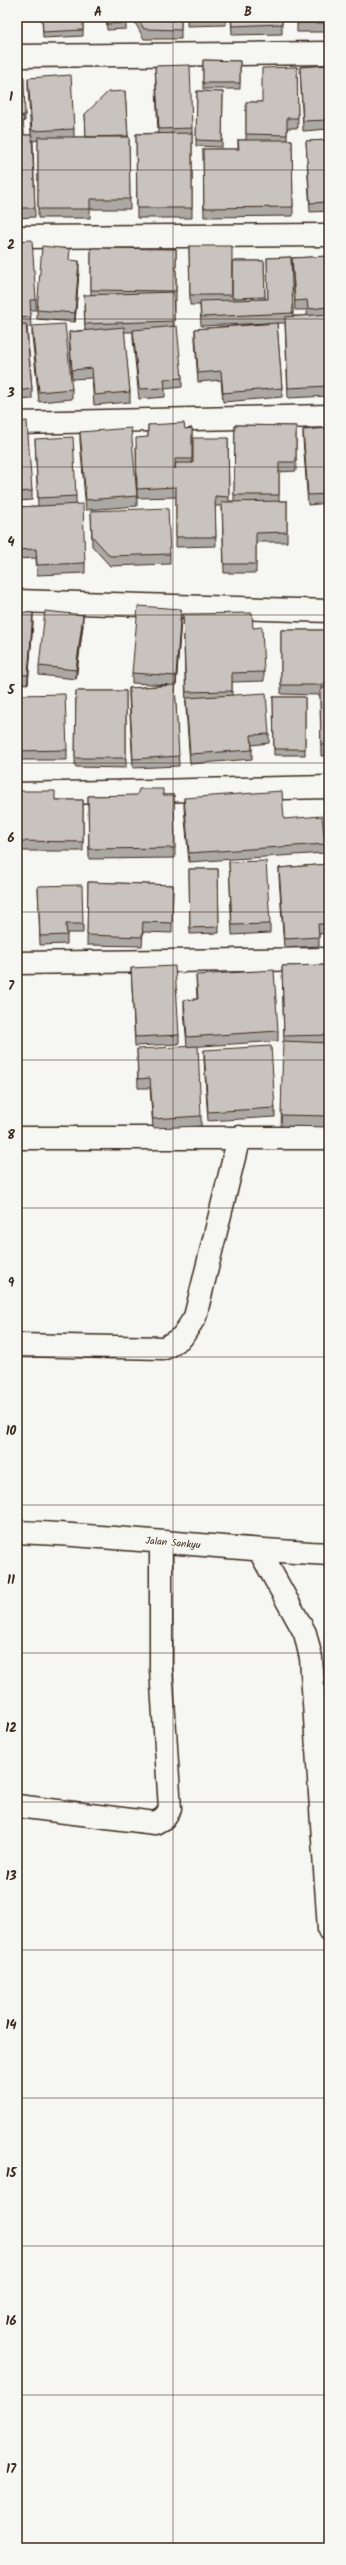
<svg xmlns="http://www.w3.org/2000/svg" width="346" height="2565" font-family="Kalam,sans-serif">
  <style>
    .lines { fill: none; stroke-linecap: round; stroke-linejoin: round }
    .minor-casing { stroke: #3b2a1e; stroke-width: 25 }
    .minor { stroke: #f6f6f2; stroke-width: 22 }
    .wall { fill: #aca8a3; stroke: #3b2a1e }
    .shaded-wall { fill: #8c8885; stroke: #3b2a1e }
    .building { fill: #c8c3be; stroke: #3b2a1e }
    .grid { fill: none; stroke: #3b2a1e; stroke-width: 1; stroke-opacity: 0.55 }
    .labels { text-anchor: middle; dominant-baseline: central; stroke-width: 3; stroke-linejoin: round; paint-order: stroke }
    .street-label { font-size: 10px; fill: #3b2a1e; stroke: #f6f6f2 }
    .neatline { fill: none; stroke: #3b2a1e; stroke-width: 1.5 }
    .grid-label { font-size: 13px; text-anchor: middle; font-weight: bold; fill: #3b2a1e }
  </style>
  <rect width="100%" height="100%" fill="#f6f6f2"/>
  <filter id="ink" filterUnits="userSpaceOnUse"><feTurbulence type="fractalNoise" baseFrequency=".025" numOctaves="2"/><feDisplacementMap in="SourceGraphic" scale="8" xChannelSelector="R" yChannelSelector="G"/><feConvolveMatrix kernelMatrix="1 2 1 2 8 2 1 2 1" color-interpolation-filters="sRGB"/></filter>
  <g filter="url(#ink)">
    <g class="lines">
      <defs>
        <path id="minor" d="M17,56L329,53
          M17,237L329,235
          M17,423L329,416
          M17,601L329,611
          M17,794L329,787
          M17,963L329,959
          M17,1138H329
          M17,1345L165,1348L182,1337L195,1317L239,1137
          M17,1532C121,1536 225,1549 329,1554
          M259,1550L305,1633L311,1658L329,1930
          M17,1806L155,1823L164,1818L170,1809L161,1669V1542"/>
      </defs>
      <use href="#minor" class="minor-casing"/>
      <use href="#minor" class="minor"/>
    </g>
    <path class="wall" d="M38,17H73V21H83V36L43,38L42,18H38Z
      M76,17H96V18L77,20Z
      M106,17H126V29L107,30Z
      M132,17H181V39H144Z
      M187,17H226V25L187,26Z
      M231,17H282V34L232,35Z
      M297,17H329V32H297Z
      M203,60L240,61V89H203Z
      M329,65V129L303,131L300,67Z
      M155,66L192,128V218H137L136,134L158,133Z
      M297,67L298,128H287V140H292L293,216L204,217L203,149H238V140H246V102H262Z
      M17,77L25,115V121H23L24,135H31L28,88V78L74,129V137H86L85,114L125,91L128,137H129L130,209H90V218H38V140L33,141L35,217L17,218Z
      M197,91L223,92L222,147L196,146Z
      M329,140V211L310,212L306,141Z
      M17,241L36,300V310H30L31,327H27L32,389V399L17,400Z
      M189,246L232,261H264L265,299H268L267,258L291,257L293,316H307V310H295L292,258L329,256V396L288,398L285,323H277L282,388V397L223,402L221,380L198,382L195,339V329L269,323L201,326L200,305H190Z
      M91,248L176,249V301L174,300V326L182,378V387L165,389V397L139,399L133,339V332H124L130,392V402L94,405L92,378L72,379L69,341V332L85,330L84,305L91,295Z
      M70,260L79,270L75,322L37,319V310Z
      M32,326L72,389V399L39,402L32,336Z
      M17,422L32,491V500L17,501Z
      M148,425L185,429L192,428V463L228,438L229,501H234L235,425L296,426V471L279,472V501H287V542H256V573H224L222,506H215L216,546L176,547V497L137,498L136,447L148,437Z
      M329,428V503L308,505L303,439V430Z
      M80,432L137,496V506L86,510L80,441Z
      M35,439L76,496V504L85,563V573L37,575L36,558L17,559V507L38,506Z
      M91,511L170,554V564L110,566L92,546Z
      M17,612L33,622L28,684L17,683Z
      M183,614L253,628L264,672V681L232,682V695L269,734V743L252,745V759L190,764L186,708Z
      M181,619L176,686H175L179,766L133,768L129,697V688L169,685L132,683V673Z
      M83,625L76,679L39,675V666Z
      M281,630H329V755L321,756L320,695L281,694Z
      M76,691H126V768L75,767Z
      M17,695L67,750V760H17Z
      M273,697H305V755H274Z
      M17,791L55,800H83V851H17Z
      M163,795H174L175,858L89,859L88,796Z
      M184,798L284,819L325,844V853L189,862L184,808Z
      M327,806H329V837L327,815Z
      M229,862L270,924V933L232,935Z
      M329,864V933L319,934V946L284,948L279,877V868Z
      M189,869H218L219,933L190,934Z
      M88,882L173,885L172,933L143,932L142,946L87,945Z
      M38,886L83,924V933H67V944L40,945Z
      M329,965V1127L281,1126L284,1041L282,966Z
      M131,968L179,1035V1044L135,1046Z
      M196,975L278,1031V1041L187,1047L184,1010V1000L197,999Z
      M137,1049L201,1116V1126L153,1128L150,1088H138Z
      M204,1050L275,1108V1117L208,1121L204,1060Z"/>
    <path class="shaded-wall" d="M79,261V270L75,322V313Z
      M181,609V619L176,686V676Z
      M33,613V622L28,684V675Z
      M83,615V625L76,679V670Z
      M329,680V689L321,695V685Z"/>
    <path class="building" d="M42,17H73V21H83V30L43,32Z
      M106,17H126V23L107,24Z
      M137,17H181V30L144,29Z
      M231,17H282V24L232,26Z
      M297,17H329V23H297Z
      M203,60L240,61V83H203Z
      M190,65L192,128L159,129L155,66Z
      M329,65V120L303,121L300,67Z
      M297,67L298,118H287V135L246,134V102H262V68Z
      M71,75L74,129L32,131L28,78Z
      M17,77H24L25,115L17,116Z
      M125,91L128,136L86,137L85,114L108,92Z
      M197,91L223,92L222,141L196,140Z
      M23,116L24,135H32L35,208H17V117Z
      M192,133V208H137L136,134Z
      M38,137H129L130,199H90V209H38Z
      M238,140H292L293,207L204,208L203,149H239Z
      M329,140V202L310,203L306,141Z
      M32,240L36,300H30L31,317L17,318V241Z
      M42,246L70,249L69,260L79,261L75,313L37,310Z
      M189,246H232V295H190Z
      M91,248L176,249V291L91,290Z
      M329,256V307L308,309L307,300L295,301L292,258Z
      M291,257L293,313L201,317L200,301L268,299L267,258Z
      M232,261H264L265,297L232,298Z
      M173,292L174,321L85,324L84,295Z
      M329,314V386L288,388L285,317Z
      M277,323L282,388L223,393L221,371L198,373L195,329Z
      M26,324L32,389L17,391V325Z
      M65,324L72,389L39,392L32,326Z
      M177,326L182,378L164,379L165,388L139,389L133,330Z
      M124,327L130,392L94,395L92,368L72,370L69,332Z
      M27,421L32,491L17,492V422Z
      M184,423L185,429L192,428V459H175V469L176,463H193V438H228L229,497L215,496L216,537H176V487L137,489L136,438L148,437V425Z
      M235,425L296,426V462H279V495H234Z
      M131,428L137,496L86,500L80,432Z
      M329,428V494L308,495L303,430Z
      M73,437L76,496L38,498L35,439Z
      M287,501V532L256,533V564H224L222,502Z
      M83,504L85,563L37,565L36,549L17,550V507Z
      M168,508L170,554L110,556L92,536L91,511Z
      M138,606L181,609L176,676L132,673Z
      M45,611L83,615L76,670L39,666Z
      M17,612L33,613L28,675L17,674Z
      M252,613L253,628L262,627L264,672L232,673V691L186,692L183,614Z
      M281,630H329V680L321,685H281Z
      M329,684V744L321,745L320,691Z
      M175,685L179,756L133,759L129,688Z
      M76,691H126V758H75Z
      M266,693L269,734L251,735L252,750L190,754L186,698Z
      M65,694L67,750L17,751V695Z
      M273,697H305V749H274Z
      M139,789H163V795H174L175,848L89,849L88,796L137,795Z
      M17,791H55V800H83V842L17,841Z
      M282,791L284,819L322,816L325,844L189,853L184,798Z
      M327,806H329V828Z
      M266,861L270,924L232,925L229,862Z
      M329,864V924H318L319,937L284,939L279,868Z
      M189,869H218L219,927L190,928Z
      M88,882L173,885L172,923L143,922L142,937L87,935Z
      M82,885L83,924H66L67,935L40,936L38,886Z
      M329,965V1035L284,1036L282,966Z
      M175,966L179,1035L135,1037L131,968Z
      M274,970L278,1031L187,1037L184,1000L198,999L196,975Z
      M283,1041L329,1043V1116L281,1115Z
      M198,1046L201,1116L153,1119L150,1078L138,1079L137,1049Z
      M271,1046L275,1108L208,1112L204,1050Z"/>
  </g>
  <path class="grid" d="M173,17V2548M17,170H329M17,319H329M17,467H329M17,615H329M17,763H329M17,912H329M17,1060H329M17,1208H329M17,1357H329M17,1505H329M17,1653H329M17,1802H329M17,1950H329M17,2098H329M17,2246H329M17,2395H329"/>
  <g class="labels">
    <g class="street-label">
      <text transform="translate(173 1543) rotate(5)">Jalan Sankyu</text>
    </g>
  </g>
  <rect width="346" height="2565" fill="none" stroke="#f6f6f2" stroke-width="44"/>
  <rect x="22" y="22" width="302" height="2521" class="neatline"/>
  <g class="grid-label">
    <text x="98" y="16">A</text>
    <text x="248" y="16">B</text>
    <text x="11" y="101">1</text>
    <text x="11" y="249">2</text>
    <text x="11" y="397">3</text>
    <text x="11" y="546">4</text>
    <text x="11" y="694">5</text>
    <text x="11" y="842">6</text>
    <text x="11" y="990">7</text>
    <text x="11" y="1139">8</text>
    <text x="11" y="1287">9</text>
    <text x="11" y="1435">10</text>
    <text x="11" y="1584">11</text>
    <text x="11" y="1732">12</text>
    <text x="11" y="1880">13</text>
    <text x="11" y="2029">14</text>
    <text x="11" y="2177">15</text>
    <text x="11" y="2325">16</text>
    <text x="11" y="2473">17</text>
  </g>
</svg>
